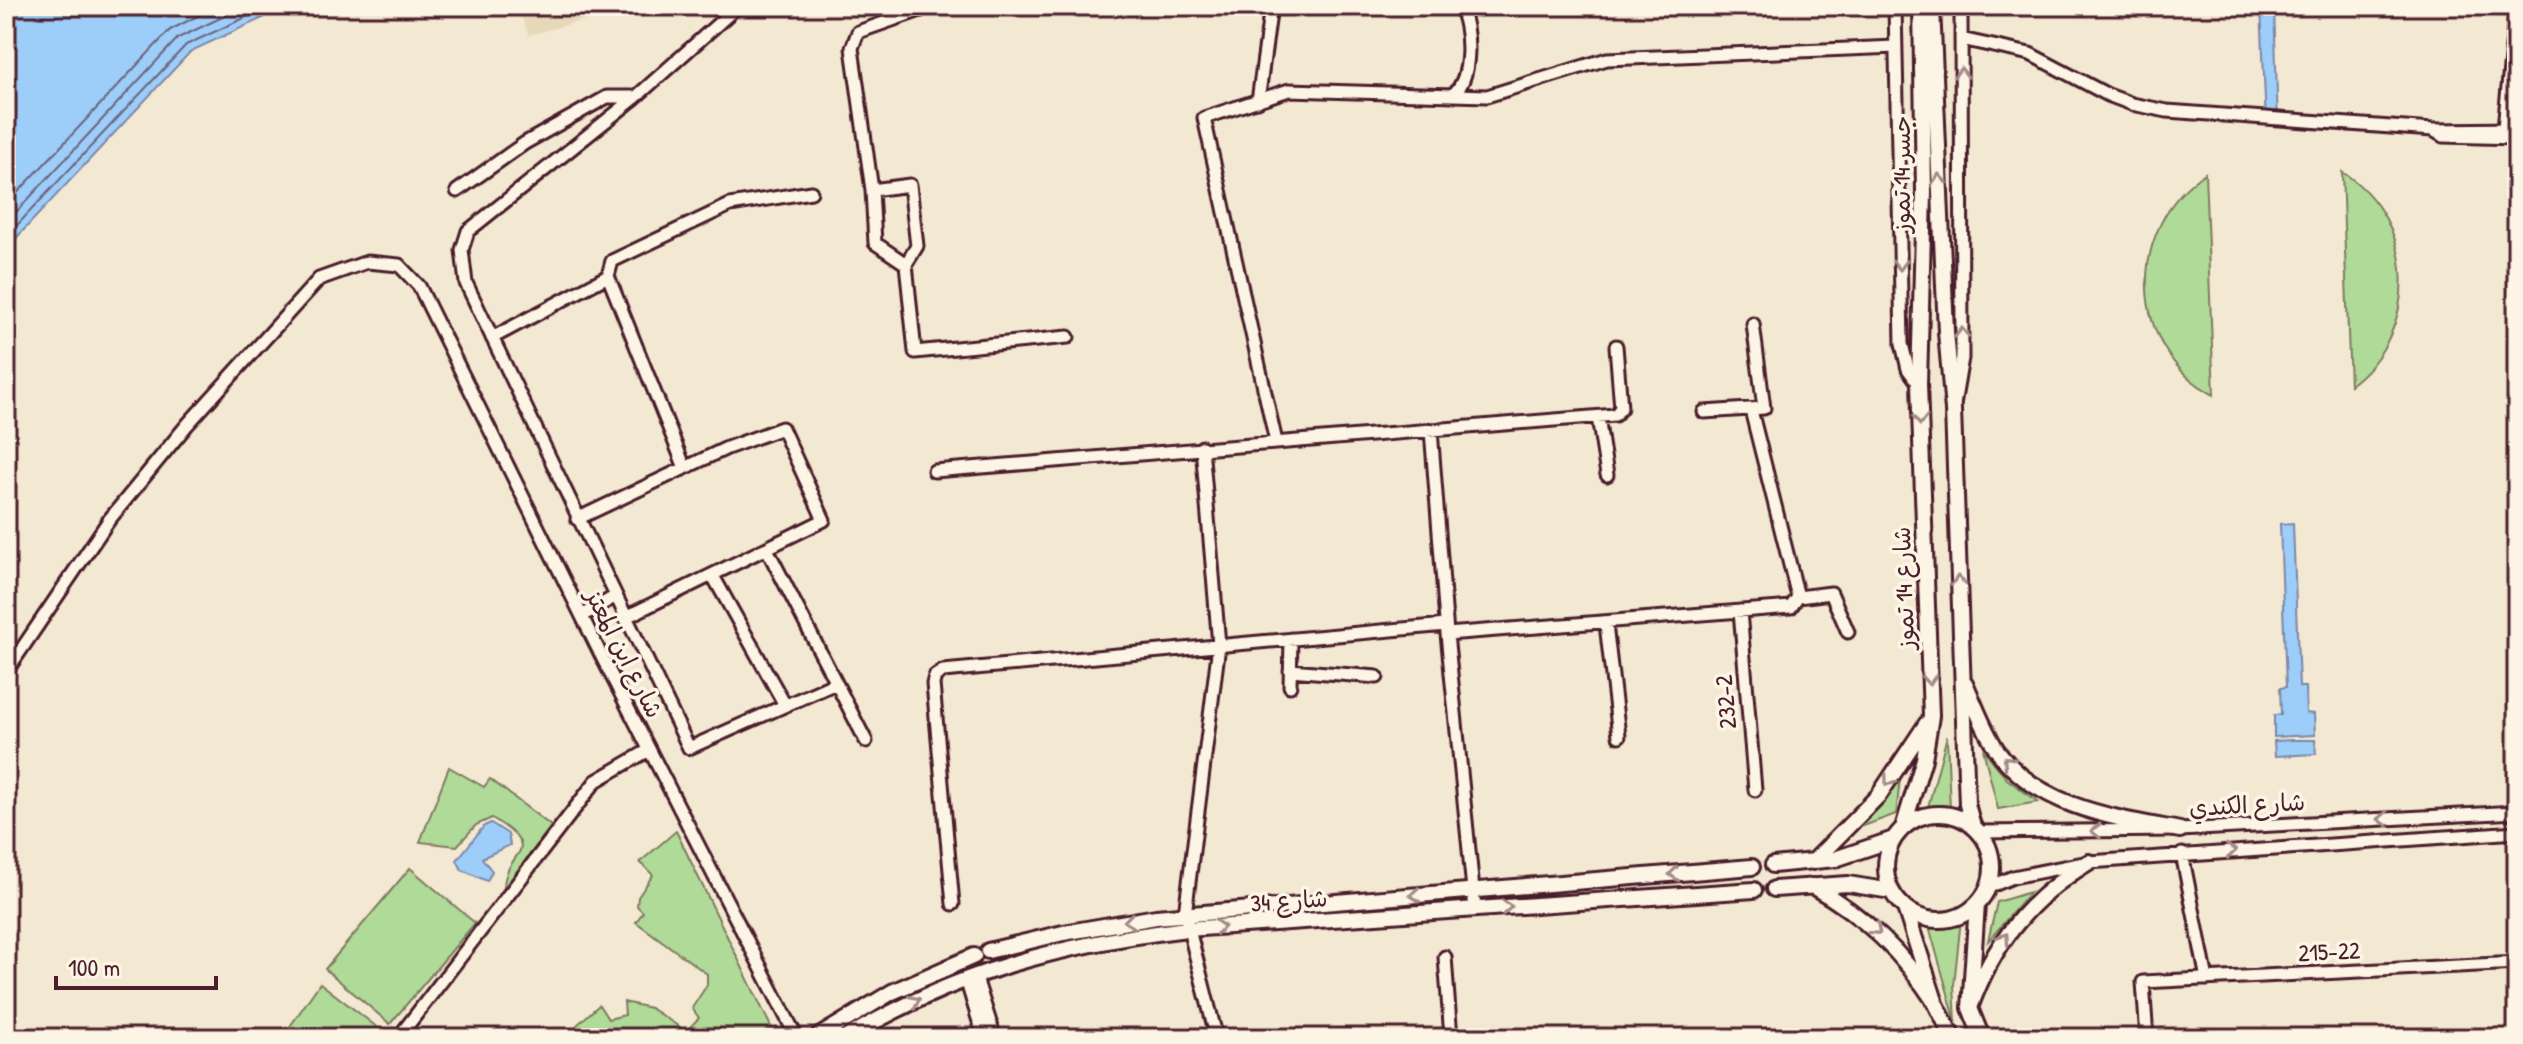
<svg xmlns="http://www.w3.org/2000/svg" width="2523" height="1044" font-family="'Patrick Hand','Playpen Sans Arabic',sans-serif">
  <style>
    .built { fill: #e8d8ba }
    .green { fill: #b0da97; stroke: #7d7c61; stroke-width: 2 }
    .water { fill: #9dcdf9; stroke: #7c87a7; stroke-width: 2 }
    .lines { fill: none; stroke-linecap: round; stroke-linejoin: round }
    .shore { stroke: #6b657d; stroke-width: 2 }
    .minor-casing { stroke: #4a1f2b; stroke-width: 17 }
    .major-casing { stroke: #4a1f2b; stroke-width: 20 }
    .minor { stroke: #fcf5e5; stroke-width: 11 }
    .major { stroke: #fcf5e5; stroke-width: 14 }
    .oneway { stroke: #a38a88 }
    .labels { text-anchor: middle; dominant-baseline: central; stroke-width: 7; stroke-linejoin: round; paint-order: stroke }
    .street-label { font-size: 24px; fill: #4a1f2b; stroke: #fcf5e5 }
  </style>
  <rect width="100%" height="100%" fill="#f3e8d1"/>
  <filter id="ink" filterUnits="userSpaceOnUse"><feTurbulence type="fractalNoise" baseFrequency=".0125" numOctaves="2"/><feDisplacementMap in="SourceGraphic" scale="16" xChannelSelector="R" yChannelSelector="G"/><feConvolveMatrix kernelMatrix="1 2 1 2 8 2 1 2 1" color-interpolation-filters="sRGB"/></filter>
  <g filter="url(#ink)">
    <path class="built" d="M517,6H607L610,13L529,35Z"/>
    <path class="green" d="M2342,172C2418,220 2422,332 2350,385Z
      M2205,173L2214,395C2126,349 2126,226 2205,173Z
      M1947,736L1950,809L1928,807Z
      M1983,749L2007,779L2038,802L1998,809Z
      M449,767L484,787L490,779L551,826L504,889C504,848 549,854 492,818L476,825L457,846L420,842Z
      M1900,780L1896,814L1858,828Z
      M676,831L774,1033L768,1038H572L577,1025L599,1005L608,1019L625,1015L624,1002L650,1008L686,1031L699,1018L692,1008L707,985V974L636,922L643,912L637,906L638,897L653,875L640,862Z
      M410,868L475,923L390,1024L325,969Z
      M2030,892L1990,939L1988,941L1997,902Z
      M1961,919L1954,985L1956,1022L1928,923L1950,925Z
      M320,983L382,1031L378,1038H282Z"/>
    <path class="water" d="M6,6H289L191,51L6,249Z
      M2261,6H2274L2278,124L2266,125Z
      M2293,523L2299,687H2305L2306,713L2314,714L2315,735L2274,737V715L2281,714L2280,688L2286,687L2280,524Z
      M2293,740H2315L2316,754L2275,756L2274,741Z
      M491,823L508,834L510,845L482,858L492,871L487,881L462,870L457,860L484,826Z"/>
    <g class="lines">
      <path class="shore" d="M6,205L170,30L217,6
        M6,223L178,38L246,6
        M6,237L186,45L270,6"/>
      <defs>
        <path id="minor" d="M738,6L636,97L468,231L462,250L466,283L689,748L836,683
          M1495,6L1506,7
          M1895,6L1902,344L1908,369L1919,384
          M1961,39L2030,54L2108,95L2132,104L2167,111L2433,130L2517,129
          M1452,95C1473,80 1471,27 1459,6
          M1258,101L1271,6
          M2433,130L2443,136L2517,138
          M2503,138L2516,6
          M872,190L910,185L917,246L906,264L915,352L1068,337
          M457,191L525,143L607,97H635
          M906,264L875,243L872,190L852,48L858,32L932,6
          M492,338L608,276
          M1954,405L1962,358L1961,6
          M1704,412L1764,408L1753,324
          M1598,417L1607,475
          M1431,430L1447,634L1475,909
          M1276,442L1204,118L1289,90L1487,96L1607,59L1896,47
          M1202,447L1219,645L1185,914L1215,1031
          M685,468L608,276L612,261L730,205L811,192
          M934,471L1615,415L1621,408L1616,346
          M577,519L727,448L782,428L824,520L624,618
          M767,549L866,741
          M713,576L785,705
          M1798,597L1831,593L1848,632
          M1740,611L1755,790
          M582,616L614,597
          M1606,624L1619,736
          M1447,634L1791,607L1798,597L1751,410
          M1290,670L1377,677
          M6,672L109,520L187,425L319,279L367,262L399,265L419,286L603,659L797,1038
          M1290,686L1291,639
          M1979,832L2180,830L2517,812
          M2182,854L2207,979
          M1989,887L2013,877L2089,862L2517,832
          M953,904L933,684L935,676L943,671L1446,625
          M1445,957L1451,1038
          M975,975L995,1038
          M966,979L984,1038
          M398,1038L596,781L649,750
          M2147,1038L2143,982L2517,963"/>
        <path id="major" d="M1932,6L1946,332L1953,410L1967,804L1973,826
          M1965,683C1975,705 1983,729 1997,750C2038,808 2116,818 2180,830
          M1886 867a53 53 0 1 1 106 0a53 53 0 1 1-106 0Z
          M1903,828L1924,759L1931,716L1919,384L1924,192L1921,6
          M1813,862L1879,795L1927,723
          M1773,865L1835,859L1894,839
          M1812,886C1865,916 1903,953 1936,1004
          M1774,889L1848,884L1891,891
          M1977,904L1970,1008L1982,1038
          M1905,908L1936,1004L1953,1038
          M988,951L1063,933L1156,917L1752,867
          M1970,1008C1993,943 2030,898 2089,862
          M816,1038L892,992L974,956
          M846,1038C955,972 1062,944 1187,929L1754,890"/>
      </defs>
      <use href="#minor" class="minor-casing"/>
      <use href="#major" class="major-casing"/>
      <use href="#minor" class="minor"/>
      <use href="#major" class="major"/>
    </g>
    <defs><path id="oneway-chevron" d="M-2-3.5L2.5 0L-2 3.5" fill="none" stroke-width="1.6" stroke-linecap="round" stroke-linejoin="round" transform="scale(2)"/></defs>
    <g class="oneway">
      <use href="#oneway-chevron" transform="translate(1961 73) rotate(-90)"/>
      <use href="#oneway-chevron" transform="translate(1939 179) rotate(-93)"/>
      <use href="#oneway-chevron" transform="translate(1900 265) rotate(89)"/>
      <use href="#oneway-chevron" transform="translate(1962 333) rotate(-90)"/>
      <use href="#oneway-chevron" transform="translate(1920 420) rotate(89)"/>
      <use href="#oneway-chevron" transform="translate(1958 581) rotate(-92)"/>
      <use href="#oneway-chevron" transform="translate(1929 680) rotate(87)"/>
      <use href="#oneway-chevron" transform="translate(2008 761) rotate(-133)"/>
      <use href="#oneway-chevron" transform="translate(1889 781) rotate(127)"/>
      <use href="#oneway-chevron" transform="translate(2383 819) rotate(177)"/>
      <use href="#oneway-chevron" transform="translate(2096 831) rotate(179)"/>
      <use href="#oneway-chevron" transform="translate(2231 851) rotate(-4)"/>
      <use href="#oneway-chevron" transform="translate(1674 874) rotate(175)"/>
      <use href="#oneway-chevron" transform="translate(1415 895) rotate(175)"/>
      <use href="#oneway-chevron" transform="translate(1507 907) rotate(-4)"/>
      <use href="#oneway-chevron" transform="translate(1129 921) rotate(172)"/>
      <use href="#oneway-chevron" transform="translate(1220 927) rotate(-4)"/>
      <use href="#oneway-chevron" transform="translate(1876 930) rotate(42)"/>
      <use href="#oneway-chevron" transform="translate(2004 938) rotate(-56)"/>
      <use href="#oneway-chevron" transform="translate(915 1001) rotate(-26)"/>
    </g>
  </g>
  <g class="labels">
    <g class="street-label">
      <text transform="translate(1901 174) rotate(-90)">جسر 14 تموز</text>
      <text transform="translate(1903 588) rotate(-92)">شارع 14 تموز</text>
      <text transform="translate(625 653) rotate(63)">شارع ابن المعتز</text>
      <text transform="translate(1725 702) rotate(-95)">232-2</text>
      <text transform="translate(2247 804) rotate(-3)">شارع الكندي</text>
      <text transform="translate(1289 900) rotate(-4)">شارع 34</text>
      <text transform="translate(2329 951) rotate(-3)">215-22</text>
    </g>
  </g>
  <rect width="2523" height="1044" fill="none" stroke="#fcf5e5" stroke-width="32"/>
  <rect x="16" y="16" width="2491" height="1012" fill="none" stroke="#4a1f2b" stroke-width="3" filter="url(#ink)"/>
  <path d="M56 976v12h160v-12" fill="none" stroke="#4a1f2b" stroke-width="4"/>
  <text x="68" y="976" font-size="24" fill="#4a1f2b" stroke="#fcf5e5" stroke-width="6" paint-order="stroke">100 m</text>
</svg>
